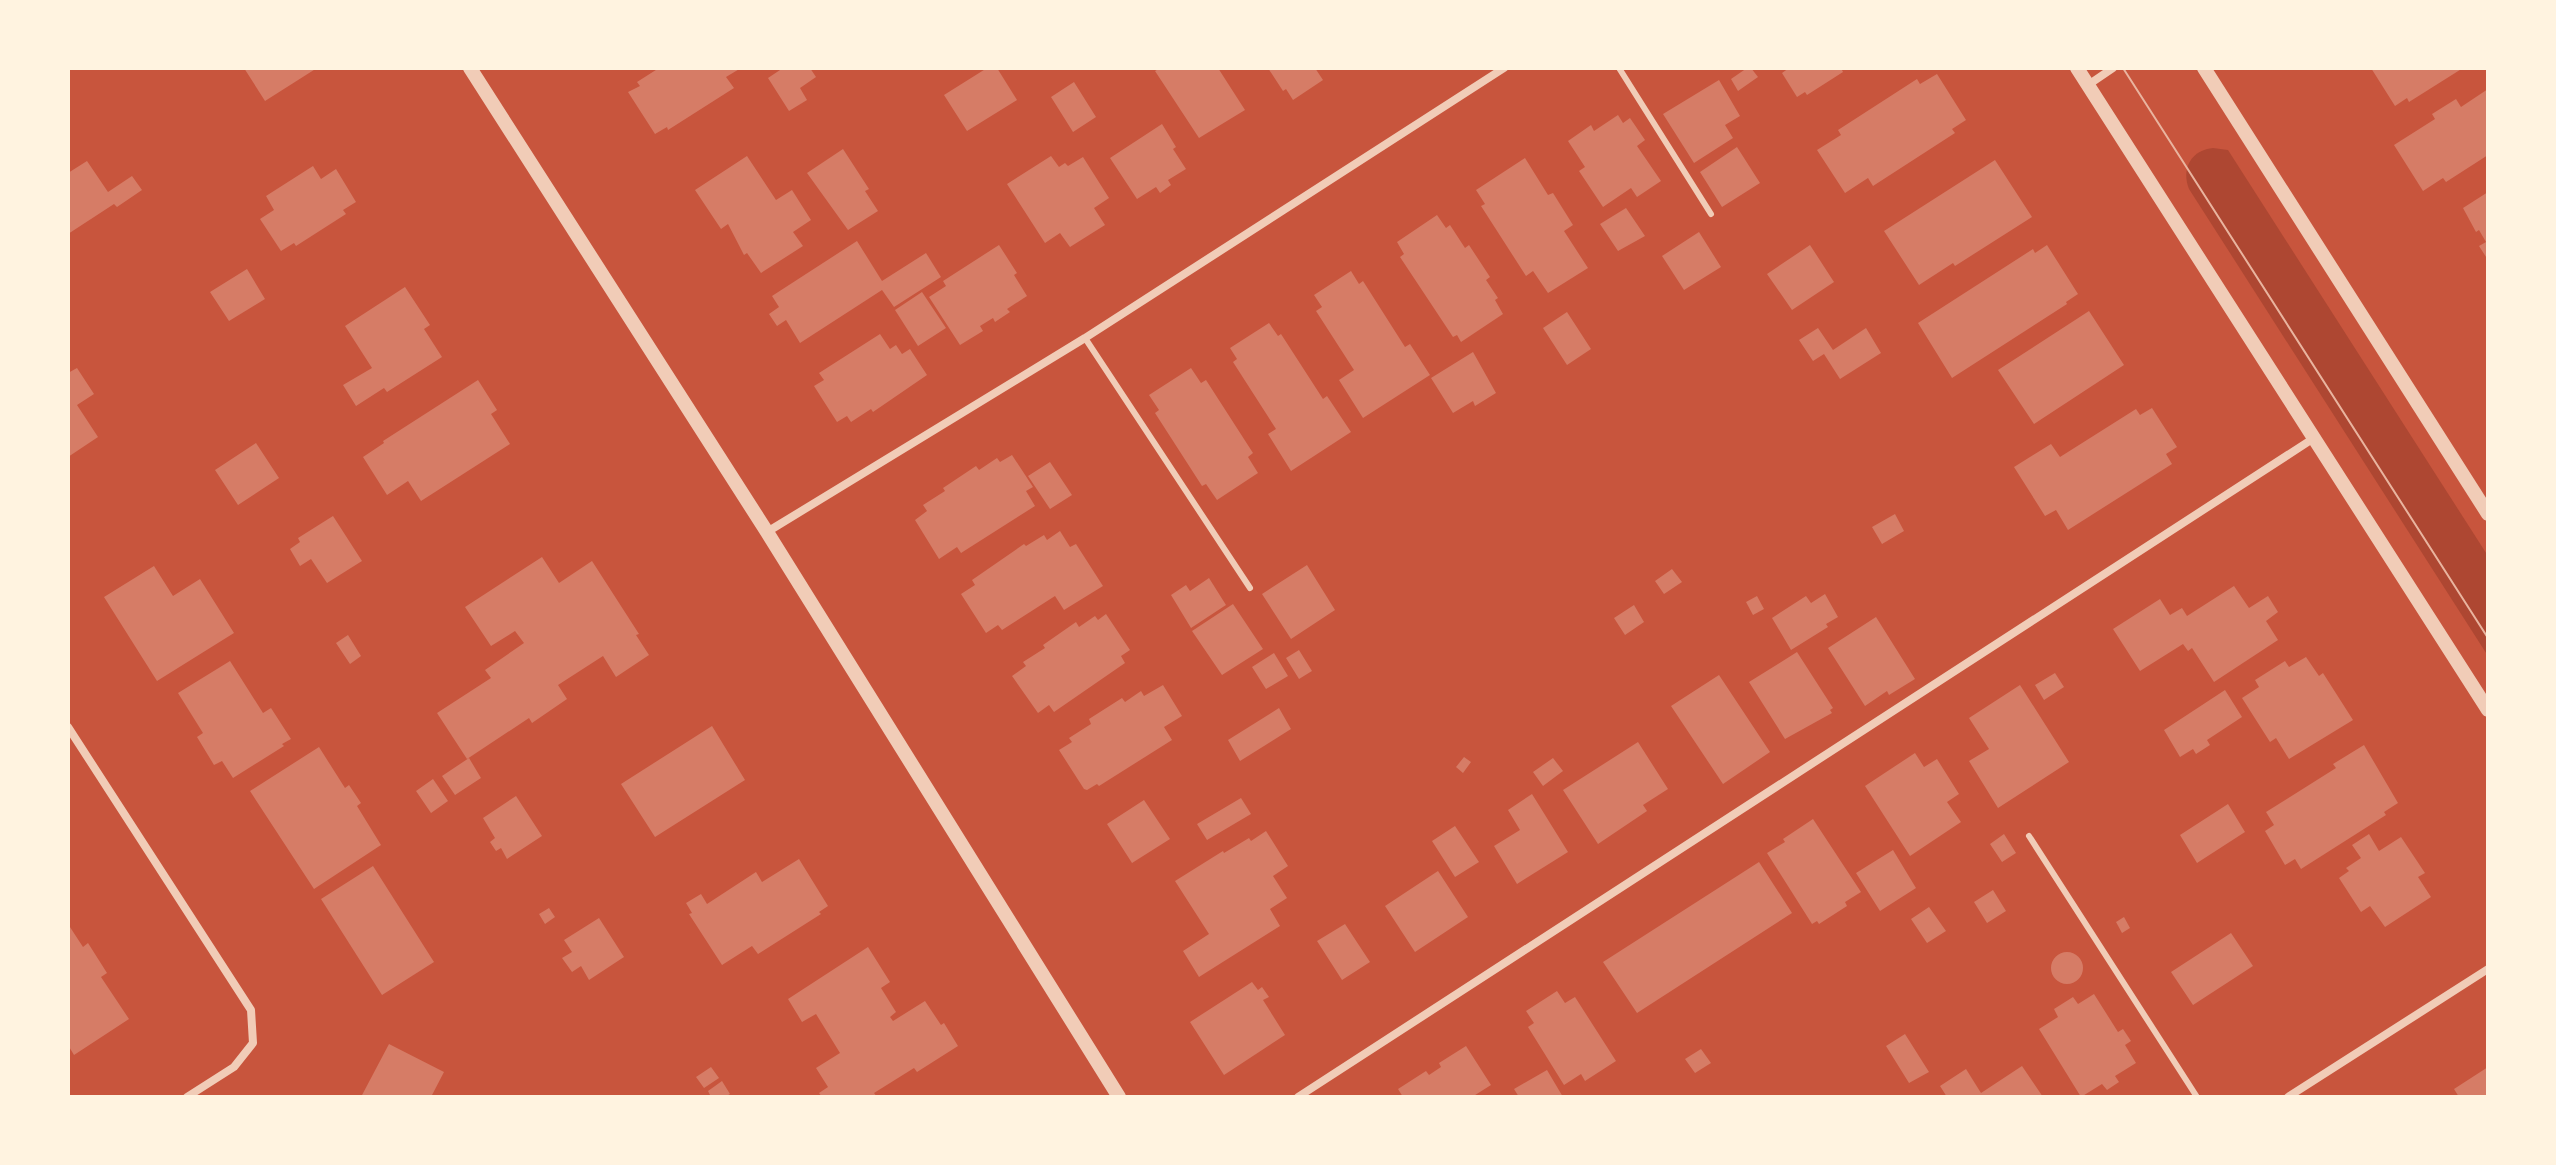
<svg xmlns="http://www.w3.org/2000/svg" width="2556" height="1165" font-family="Raleway,sans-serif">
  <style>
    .green { fill: #ae4732 }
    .building { fill: #d67c66 }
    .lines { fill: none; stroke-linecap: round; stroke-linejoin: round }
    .service { stroke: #f1ccb7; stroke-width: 6 }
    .minor { stroke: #f1ccb7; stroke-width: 8 }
    .tertiary { stroke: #f1ccb7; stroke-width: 14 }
    .tram { stroke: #e9b49f; stroke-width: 2 }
  </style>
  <rect width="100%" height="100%" fill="#c8553d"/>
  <path class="green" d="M2213,148L2228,150L2488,556V656L2189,189C2181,169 2191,150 2213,148Z"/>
  <path class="building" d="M244,68H317L265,101Z
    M659,68H741L726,77L734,88L668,130L667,127L655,134L628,92L640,86L637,82Z
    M783,68H810L816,77L800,88L807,100L789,111L768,78Z
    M987,68H997L1017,100L967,131L944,95Z
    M1160,68H1218L1245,110L1199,138L1155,71Z
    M1268,68H1315L1323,80L1293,100L1286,89L1283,91Z
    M1747,68H1751L1758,77L1738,91L1731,79Z
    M1789,68H1841L1843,72L1807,95L1805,92L1797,97L1782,73Z
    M2371,68H2463L2409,102L2407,98L2395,106Z
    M1937,74L1966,120L1952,129L1955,133L1873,186L1868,178L1845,193L1817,150L1841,135L1838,130L1917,79L1920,84Z
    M1719,80L1740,116L1725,125L1733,138L1694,163L1663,114Z
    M1074,82L1096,117L1073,132L1051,97Z
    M2488,89V155L2446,182L2443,178L2423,191L2394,145L2435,119L2432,114L2456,99L2461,107Z
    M1618,115L1623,123L1630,118L1645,140L1637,146L1661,181L1637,197L1631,188L1603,207L1579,171L1585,167L1568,141L1591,125L1594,131Z
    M1162,124L1176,147L1173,149L1186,169L1168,180L1171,185L1160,193L1156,187L1137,199L1110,158Z
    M1737,147L1760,183L1722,207L1700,172Z
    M843,149L869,189L865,191L878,211L848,230L807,173Z
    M747,156L776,200L792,190L811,220L793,232L803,246L761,273L747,253L744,255L728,224L721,229L695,190Z
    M1051,156L1059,167L1065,163L1068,166L1083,157L1109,198L1094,208L1105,225L1070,247L1060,233L1045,243L1007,184Z
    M1525,158L1548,195L1553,193L1573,225L1564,231L1588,268L1548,293L1533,271L1526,276L1481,206L1485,204L1476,190Z
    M1995,160L2032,217L1955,266L1953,263L1919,285L1884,231Z
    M87,161L108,192L132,176L142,190L117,207L114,204L68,234V173Z
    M313,166L321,179L336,169L356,202L343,210L346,214L296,246L294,243L281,251L260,219L274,210L266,196Z
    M2488,192V260L2479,246L2486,242L2479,230L2476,232L2463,208Z
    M1626,208L1645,236L1618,251L1600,224Z
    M1437,215L1446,228L1450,225L1465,248L1469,245L1490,277L1486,280L1498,298L1495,300L1503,314L1461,342L1457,335L1453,337L1400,257L1404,254L1397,242Z
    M1699,232L1721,267L1684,290L1662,256Z
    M857,241L882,281L926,253L941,277L894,307L882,290L800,343L786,320L777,326L769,314L779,307L772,296Z
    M999,245L1017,273L1014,275L1027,296L1007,309L1010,312L995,322L993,318L980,326L983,331L960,345L929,297L946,286L943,281Z
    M1810,245L1834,282L1792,310L1767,274Z
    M2047,245L2078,294L2066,302L2067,304L1952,378L1918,323L2033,249L2035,253Z
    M247,269L265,299L229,321L210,292Z
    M1351,271L1359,284L1363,281L1405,347L1410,344L1430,375L1363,418L1339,380L1354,370L1316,311L1322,307L1314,295Z
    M405,287L430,325L424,329L442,357L387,392L384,388L356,406L343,385L372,368L345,326Z
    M922,292L946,328L918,346L895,310Z
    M2089,311L2124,365L2034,424L1998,370Z
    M1567,312L1591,349L1567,365L1543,328Z
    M1269,323L1278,336L1281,334L1323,399L1327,396L1351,432L1291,471L1268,434L1276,429L1233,362L1237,359L1230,348Z
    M1818,328L1833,350L1866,328L1881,353L1840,379L1824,354L1813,361L1799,340Z
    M880,334L890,349L896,345L902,354L910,349L927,375L873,412L871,409L851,422L847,416L837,422L814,386L824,380L819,373Z
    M1473,352L1496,393L1475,406L1473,401L1453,413L1431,378Z
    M77,368L94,394L77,405L98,437L68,457V373Z
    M1191,368L1201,383L1206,380L1253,453L1248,457L1258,473L1217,500L1206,484L1202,486L1155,413L1159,410L1149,395Z
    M478,380L497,410L491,414L510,444L421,501L408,481L387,495L363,457L384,443L383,441Z
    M2152,408L2177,447L2166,454L2172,464L2068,530L2056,510L2045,516L2014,467L2051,444L2060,457L2136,409L2140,415Z
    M256,443L279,478L238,505L215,470Z
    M1012,455L1033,487L1026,491L1035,506L961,553L957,547L939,559L915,520L927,511L923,505L945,491L943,488L976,466L979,470L997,458L1000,462Z
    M1050,462L1072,495L1050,509L1028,476Z
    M1895,514L1904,531L1882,544L1872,527Z
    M333,516L362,561L327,583L311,559L300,566L290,549L300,542L298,538Z
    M1060,531L1070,547L1076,544L1103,586L1064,610L1055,596L1002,630L998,625L986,633L961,594L975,585L972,580L1024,544L1026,546L1044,535L1047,540Z
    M542,557L559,583L592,561L639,634L636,635L649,655L616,677L603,656L558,685L567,699L532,723L529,718L467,759L437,713L491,678L485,670L524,643L515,631L491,646L465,607Z
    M1307,565L1335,610L1291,639L1262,594Z
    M154,566L173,596L200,579L234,633L157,681L104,597Z
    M1672,569L1682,582L1664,594L1655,581Z
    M1209,578L1226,605L1191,628L1171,595L1186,585L1190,591Z
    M2234,586L2249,608L2268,596L2278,612L2266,621L2278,640L2214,682L2192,648L2188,651L2183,644L2140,671L2113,629L2160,599L2170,615L2182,608L2187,616Z
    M1825,594L1838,617L1826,624L1828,627L1791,650L1772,618L1806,596L1811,603Z
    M1757,596L1764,609L1753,615L1746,602Z
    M1233,604L1263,649L1222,675L1192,631Z
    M1634,605L1644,622L1625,635L1614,618Z
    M1106,614L1130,650L1121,656L1125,663L1054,712L1049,705L1038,713L1012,676L1026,666L1023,662L1045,648L1043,645L1076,622L1079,627L1095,616L1098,620Z
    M1876,617L1915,679L1889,695L1887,691L1865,706L1828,648Z
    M348,635L361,656L350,664L336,643Z
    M1299,650L1312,671L1299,679L1286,658Z
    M1797,652L1833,708L1830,710L1832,713L1785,739L1749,682Z
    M1274,653L1288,676L1266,689L1252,667Z
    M2306,657L2319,676L2323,673L2353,720L2289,759L2276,738L2270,742L2242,698L2259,687L2255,680L2285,661L2289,667Z
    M230,661L263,713L271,708L291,739L282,744L284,746L233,778L222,761L214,765L197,737L203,733L178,693Z
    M2055,673L2064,687L2044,700L2035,685Z
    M1719,675L1770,752L1723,784L1671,706Z
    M1163,685L1182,716L1164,727L1172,740L1099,786L1097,784L1087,790L1084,789L1059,750L1072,742L1069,738L1091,724L1089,719L1122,698L1125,702L1141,691L1144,696Z
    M2020,685L2069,762L1998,808L1969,761L1989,749L1969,718Z
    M2225,690L2242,717L2207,740L2210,745L2196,754L2193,749L2180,757L2164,730Z
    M1279,708L1291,729L1240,761L1228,740Z
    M712,726L745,780L655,837L621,784Z
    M1638,742L1668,789L1643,805L1647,811L1598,844L1563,790Z
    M2364,745L2398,803L2384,812L2386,815L2301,869L2295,859L2285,865L2265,831L2274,825L2266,812L2336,768L2333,764Z
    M319,747L345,788L349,785L361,803L357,806L381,845L314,889L250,791Z
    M1915,753L1924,767L1937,759L1959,794L1947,802L1961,822L1910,856L1865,786Z
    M1464,757L1471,762L1463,773L1456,767Z
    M469,758L481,778L455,795L442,776Z
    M1553,758L1563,771L1543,786L1533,772Z
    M433,779L448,801L431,813L416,791Z
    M1532,794L1568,852L1517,884L1494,846L1520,830L1508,810Z
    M516,796L542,836L507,859L501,848L496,851L490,842L495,838L483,818Z
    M1241,798L1251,814L1207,840L1197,824Z
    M1144,800L1170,839L1132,863L1107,824Z
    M2228,804L2245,832L2197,863L2180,835Z
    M1813,819L1861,892L1845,902L1847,906L1819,924L1817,921L1812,924L1767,853L1785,842L1783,839Z
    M1455,826L1479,862L1455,877L1432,841Z
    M1266,831L1288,866L1273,876L1287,898L1270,909L1280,926L1199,977L1183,951L1209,934L1175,881L1223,851L1224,853L1249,838L1251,841Z
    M2004,834L2016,853L2002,862L1990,844Z
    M2369,834L2379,851L2401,837L2425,873L2418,877L2431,897L2385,927L2370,906L2361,912L2339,878L2349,871L2346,868L2361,858L2352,845Z
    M1893,850L1916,888L1880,911L1856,873Z
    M799,859L828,906L819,912L821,914L758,954L752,946L722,965L689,914L692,913L686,903L701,894L707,904L756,872L762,882Z
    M1759,862L1792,913L1637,1013L1603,962Z
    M373,866L434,962L382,995L321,899Z
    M1438,871L1468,917L1415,952L1385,906Z
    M1993,890L2006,911L1987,923L1974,902Z
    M1929,907L1946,931L1927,943L1911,919Z
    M549,908L555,917L545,924L539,914Z
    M2124,917L2130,928L2122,933L2116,922Z
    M599,918L624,957L589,980L581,966L572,972L562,958L572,952L564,940Z
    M68,924L83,947L88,943L107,973L101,977L129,1019L74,1055L68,1045Z
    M1345,924L1370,962L1342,980L1317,941Z
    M2231,933L2253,966L2193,1005L2171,972Z
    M868,947L890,982L881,988L896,1012L890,1017L893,1021L925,1001L941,1025L944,1023L958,1046L917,1072L914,1068L874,1093L877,1097H822L819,1093L828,1087L816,1068L840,1053L816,1014L802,1022L788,999Z
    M2051 968a16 16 0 1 1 32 0a16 16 0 1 1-32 0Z
    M1252,982L1258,990L1262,987L1269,997L1263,1000L1285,1035L1224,1075L1190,1022Z
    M1557,991L1565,1003L1575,997L1616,1061L1585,1081L1581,1074L1564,1085L1528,1027L1534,1023L1526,1011Z
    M2094,994L2118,1032L2123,1029L2131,1041L2125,1045L2136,1063L2115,1076L2119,1082L2107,1090L2102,1084L2081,1097L2039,1029L2058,1017L2054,1009L2073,997L2078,1004Z
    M1905,1034L1929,1072L1909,1083L1886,1046Z
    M389,1044L444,1072L431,1097H361Z
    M1466,1046L1491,1085L1472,1097H1403L1398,1089L1426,1071L1429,1075L1441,1067L1439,1063Z
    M1701,1049L1711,1063L1695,1073L1685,1059Z
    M2022,1066L2043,1097H1947L1940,1086L1966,1069L1981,1093Z
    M711,1067L719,1078L704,1088L696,1077Z
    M2488,1067V1097H2459L2454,1089Z
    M1547,1070L1563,1097H1519L1514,1089Z
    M722,1081L730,1094L725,1097H711L708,1091Z"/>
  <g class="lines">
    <path class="service" d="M1619,68L1711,214
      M1085,338L1250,588
      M2029,836L2197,1097"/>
    <path class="minor" d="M2088,85L2113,68
      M767,532L1085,338L1504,68
      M68,727L251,1010L253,1043L234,1067L187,1097
      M1298,1097L2314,438
      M2288,1097L2488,969"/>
    <path class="tertiary" d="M470,68L767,532L1119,1097
      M2077,68L2488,710
      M2204,68L2488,514"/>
    <path class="tram" d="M2123,68L2488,638"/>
  </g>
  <rect width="2556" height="1165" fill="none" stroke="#fff3e0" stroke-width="140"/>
</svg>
